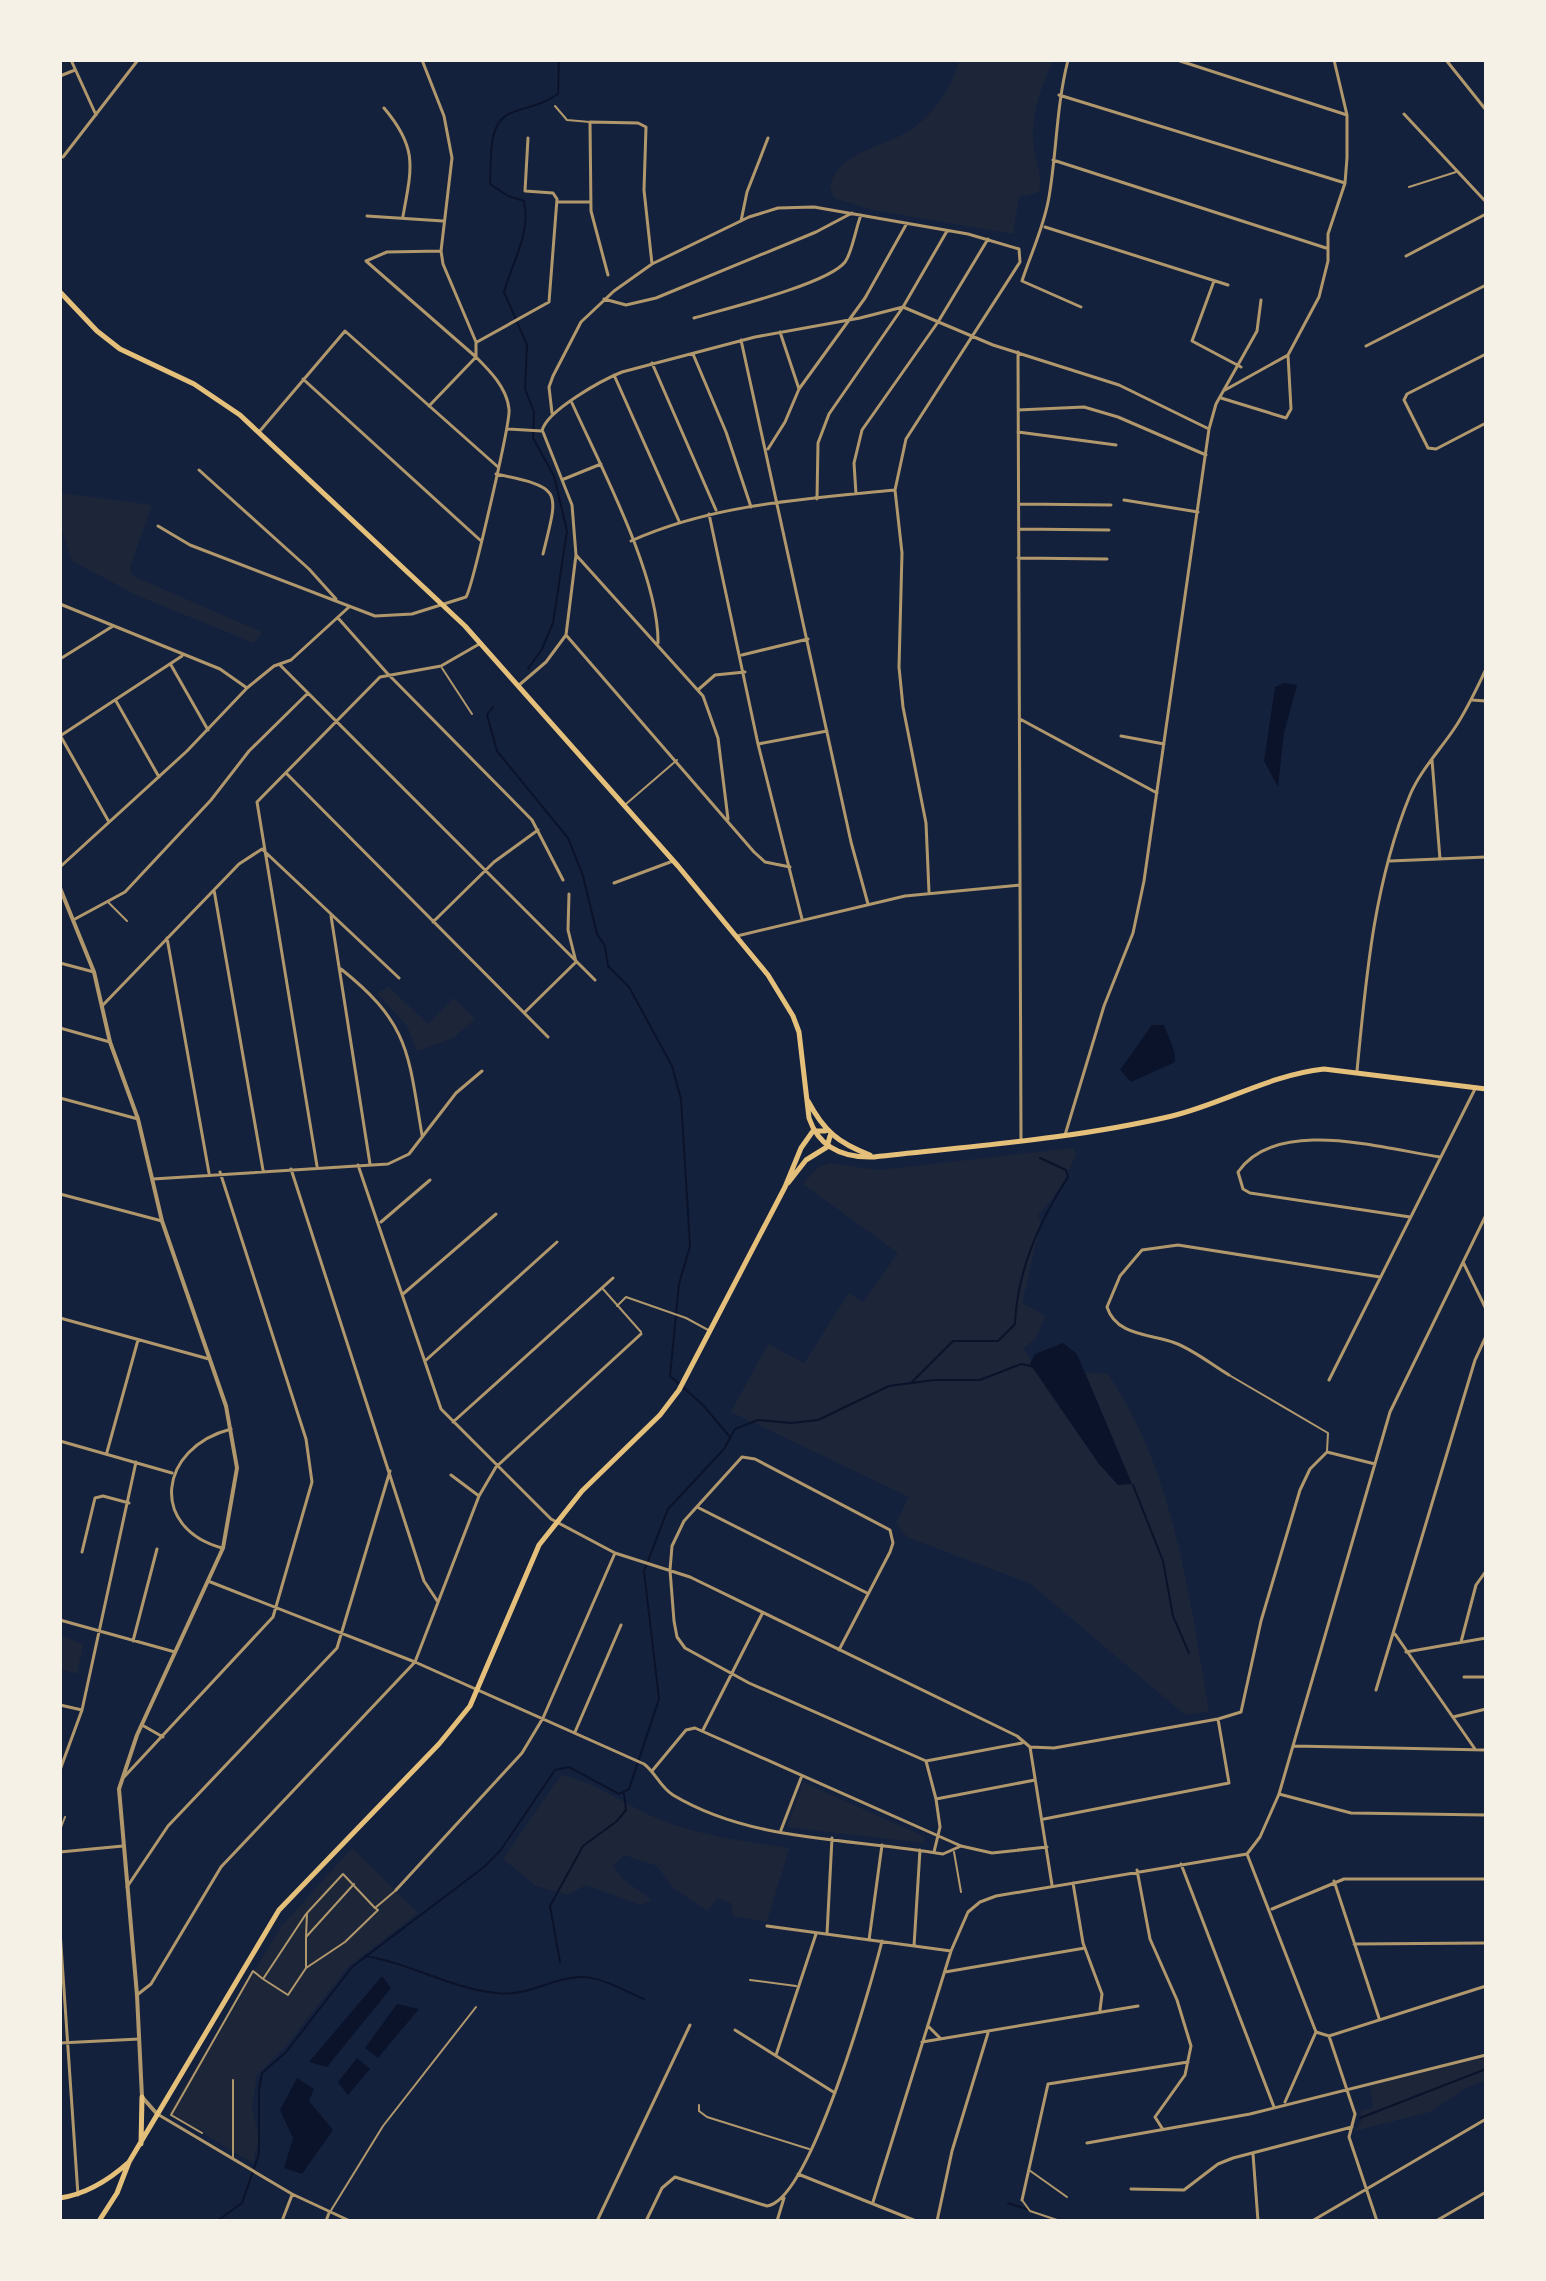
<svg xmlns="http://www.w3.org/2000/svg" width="1546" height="2281" font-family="'Noto Sans',sans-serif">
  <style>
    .green { fill: #1d2539 }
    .water { fill: #0b132b }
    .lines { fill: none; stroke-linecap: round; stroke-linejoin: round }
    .stream { stroke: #0b132b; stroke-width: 2 }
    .service { stroke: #b1986c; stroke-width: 2 }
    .pedestrian { stroke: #b1986c; stroke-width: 2 }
    .minor { stroke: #b1986c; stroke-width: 3 }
    .tertiary { stroke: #b1986c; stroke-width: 4 }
    .secondary { stroke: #e5c07b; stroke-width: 5 }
  </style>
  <rect width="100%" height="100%" fill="#14213d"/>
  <path class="green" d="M959,60H1053C1041,89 1029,116 1034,148C1036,164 1043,175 1039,192L1019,197L1013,234L873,210L834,198L830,186C839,151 882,148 909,131C934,115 952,87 959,60Z
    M60,493L152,505L130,567L133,576L262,632L254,643L138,596L72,561L60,524Z
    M389,987L428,1024L454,998L475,1019L453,1038L417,1051L407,1026L377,993Z
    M1073,1148L1076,1154C1067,1178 1055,1198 1038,1215L1041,1223L1022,1303L1046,1316L1035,1340L1023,1348L1099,1464L1132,1484L1085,1372L1108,1374C1175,1473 1189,1596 1209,1711L1185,1715L1031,1584L907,1537L896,1523L909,1497L731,1412L768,1344L804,1363L849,1293L863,1302L898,1253L803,1184L817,1168L830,1163L878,1170Z
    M60,1635L83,1644L77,1674L60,1669Z
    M561,1775C595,1782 624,1804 656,1818C700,1836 742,1841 789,1848L767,1922L733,1916L731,1903L717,1898L708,1911L673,1888L657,1866L624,1855L613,1866L624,1880L652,1900L641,1905L586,1885L568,1895L536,1886L503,1859Z
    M803,1782L925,1837L923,1843L787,1827Z
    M352,1848L418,1913L348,1967L286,2046L257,2075L252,2107L259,2138L253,2163L168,2113L281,1927Z
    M1486,2057V2080L1466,2088L1430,2112L1355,2131L1362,2121L1360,2111L1373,2107L1370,2086Z"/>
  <path class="water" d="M1284,683L1297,685L1284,733L1278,787L1264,761L1275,687Z
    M1152,1025H1164L1175,1053V1062L1131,1082L1120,1070Z
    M1063,1343L1077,1354L1132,1484L1118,1485L1099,1464L1030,1364L1035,1354Z
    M382,1976L391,1988L327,2067L309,2062Z
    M397,2004L419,2009L378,2058L365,2048Z
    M357,2058L370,2069L348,2095L338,2082Z
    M297,2078L314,2089L309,2101L333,2130L302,2174L284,2168L293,2138L280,2110Z"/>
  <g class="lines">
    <path class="stream" d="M528,669L542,649L553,623L567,531L554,476L533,438L534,412L525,389L527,345L504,292C513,260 531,234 524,201L508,196L490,184C492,162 486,123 511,113C529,106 540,106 558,94L559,60
      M493,707L487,715L497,751L568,838L583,876L597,934L605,946L608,966L629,987L672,1066L681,1099L690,1246L679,1284L670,1376L703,1405L729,1436
      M911,1383L953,1341H998L1015,1324C1017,1272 1040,1220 1068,1177L1066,1170L1040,1158
      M1133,1485L1163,1561L1173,1616L1189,1653
      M365,1956C410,1963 449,1988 496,1993C530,1997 549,1978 580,1977C600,1976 625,1991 644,1999
      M560,1962L550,1906L583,1846L617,1821L626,1810L624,1794
      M1360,2118L1486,2069
      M1008,2203L1029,2210
      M217,2221L242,2203L259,2154V2090L262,2073L286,2052L352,1967L484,1867L500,1851L555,1770L569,1767L619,1794L629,1789L659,1699L644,1571L668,1509L724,1449L735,1429L758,1420L791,1423L818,1420L889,1386L934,1380H980L1021,1364L1035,1367"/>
    <path class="service" d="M555,106L567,120L590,122
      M1409,187L1456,172
      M442,668L472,714
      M626,804L677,760
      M108,902L127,921
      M603,1289L641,1332
      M617,1306L626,1297L686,1318L710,1331
      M1229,1375L1328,1433L1327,1451
      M60,1830L65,1817
      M954,1852L961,1892
      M750,1980L796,1986
      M699,2105V2111L707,2117L809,2149
      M1029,2170L1067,2197
      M1022,2200L1030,2211L1060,2221
      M330,2212L383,2126L476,2007"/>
    <path class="pedestrian" d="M354,1884L306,1937V1968L345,1942L378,1910L375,1908
      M306,1937L307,1913L343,1874L375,1908L395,1891
      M306,1968L288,1995L263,1979L306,1914
      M202,2133L171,2115L253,1971L263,1979
      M233,2159V2080"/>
    <path class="minor" d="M71,60L96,115
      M422,60L444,116L452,158L441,251L443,264L476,342V357
      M1068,60C1056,108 1057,150 1049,197C1044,227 1031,253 1022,281L1081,307
      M1177,60L1347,115
      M1446,60L1486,110
      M60,76L75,70
      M1059,95L1345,183
      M384,108C418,148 412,167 403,216
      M1404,114L1486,202
      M63,157L138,60
      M1053,160L1326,248
      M558,202H590
      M367,216L443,221
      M741,221L747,192L768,138
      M1045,227L1228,285
      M1406,256L1486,214
      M608,275L591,211L590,122L638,123L646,127L644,190L652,264
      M1214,281L1192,341L1241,367
      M604,299L626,305L656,298L816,232L852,213
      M694,318C725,309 828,284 845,262C852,253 856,227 861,215
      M780,332L799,389
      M741,340L851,842L868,904
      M477,342L549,302L557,199L553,193L525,191L528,138
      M1366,346L1486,285
      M1018,352L1021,1140
      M693,354L726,432L751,507
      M1486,354L1407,394L1404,400L1428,448L1436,449L1486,423
      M652,363L716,510
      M614,375L679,521
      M303,379L480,540
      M1225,390L1288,355L1319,297L1328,261V234L1345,183L1347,158V115L1334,60
      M1221,398L1286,418L1291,409L1288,355
      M572,403C600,465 659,576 658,643
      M429,406L476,357
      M1018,410L1084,407L1118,417L1206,455
      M552,413L549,387L553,376L581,322L614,291L652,264L749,217L778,208L814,207L968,234L1019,249L1020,262L906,439L895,490L902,553L899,667L903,707L926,823L929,892
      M507,429L542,431
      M542,431C546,411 602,380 622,372L755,337L860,318L903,307L993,345L1119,385L1209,429
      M259,432L345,331L498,467
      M1018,432L1116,445
      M768,449L785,422L799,389L865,298L907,223
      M199,470L309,569L336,599
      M496,474C563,488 559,489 543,554
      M564,479L601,464
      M856,494L854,463L862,430L938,322L988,239
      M817,499L818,443L829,414L903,307L947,231
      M1124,500L1198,512
      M1019,504L1111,505
      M709,514L758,744L802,919
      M158,526L190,545L375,616L412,614L466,597C472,588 511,421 509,409C507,388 490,371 476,357L366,261L387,252L441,251
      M1019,529L1109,530
      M631,541C713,504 806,499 895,490
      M576,555L703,696L718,738L728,819
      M1018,558L1107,559
      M60,604L220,669L247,688
      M338,618L387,673L532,820L563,880
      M566,635L754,852L765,862L790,867
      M742,655L808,639
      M60,659L113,626
      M171,665L208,730
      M280,665L595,980
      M518,686L546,662L566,635L576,555L572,505L543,432
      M699,689L715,675L745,672
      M1472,700L1486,701
      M116,701L159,777
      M1020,719L1157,793
      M60,735L109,822
      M60,736L182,656
      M1121,736L1164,744
      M758,744L827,731
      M1432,760L1440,859
      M286,773L548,1037
      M262,849L399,978
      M1390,861L1486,857
      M60,867L187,751L247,688L274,666L291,660L349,607
      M614,883L673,861
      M214,890L263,1170
      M331,916L370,1164
      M75,919L125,892L211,800L249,751L308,693
      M433,922L494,862L538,830
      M737,936L905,896L1020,885
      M167,938L209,1173
      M60,963L94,972
      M341,969C410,1024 408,1053 422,1135
      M103,1005L239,864L262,849
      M525,1012L576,962L568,930L569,894
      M60,1028L110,1042
      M1357,1071C1366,977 1374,883 1410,795C1420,771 1440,750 1454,729C1467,710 1476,690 1486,669
      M60,1098L138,1119
      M1065,1135L1104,1006L1133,933L1144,881L1209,429L1216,404L1257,331L1261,300
      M358,1165L441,1409L551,1519L615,1553L690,1577L1017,1736L1030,1747L1054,1748L1218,1719L1241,1712L1261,1621L1300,1490L1310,1469L1327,1452L1375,1464
      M317,1166L257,802L380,677L441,666L481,643
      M291,1169L424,1581L438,1602
      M153,1179L388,1164L409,1154L456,1093L482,1071
      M60,1194L162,1221
      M1410,1217L1250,1193L1243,1189L1238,1172C1277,1116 1384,1149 1440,1157
      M381,1222L430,1180
      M1463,1262L1486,1309
      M403,1294L496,1214
      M60,1318L209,1359
      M425,1361L557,1242
      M1229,1375C1212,1365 1194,1350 1175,1343C1151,1334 1116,1336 1107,1307L1120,1276L1142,1250L1178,1245L1380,1277
      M1329,1380L1476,1087
      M453,1422L613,1278
      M60,1441L172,1473
      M107,1452L138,1340
      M451,1475L479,1496
      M699,1508L867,1593
      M222,1548C149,1528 158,1448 231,1429
      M82,1552L95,1498L103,1496L129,1503
      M208,1581L415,1662L644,1764C656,1773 660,1787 673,1795C753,1843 853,1838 943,1854L961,1846
      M60,1620L175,1652
      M1395,1634L1475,1749
      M133,1641L157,1549
      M1461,1642L1476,1585L1486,1571
      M839,1650L890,1552L893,1543L890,1530L755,1459L742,1457L684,1521L672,1546L670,1570L674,1621L677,1637L685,1648L749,1683L926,1761L1022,1743
      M1406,1652L1486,1638
      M1464,1677H1486
      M1376,1690L1475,1360L1486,1336
      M60,1705L82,1710
      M1453,1717L1486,1709
      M142,1725L163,1737
      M703,1730L762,1614
      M575,1732L621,1625
      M1294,1746L1486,1750
      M1030,1747L1052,1885
      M926,1761L936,1799L1035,1780
      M60,1770L82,1710L136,1462
      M652,1771L686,1730L695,1728L961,1846L992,1853L1047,1847
      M124,1777L273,1617L312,1482L306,1439L220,1172
      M1279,1794L1351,1813L1486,1815
      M1044,1819L1229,1783L1218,1719
      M781,1830L801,1778
      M60,1852L123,1846
      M934,1852L940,1827L936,1799
      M1247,1854L1260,1837L1279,1794L1390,1412L1486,1215
      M1247,1854L1316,2032L1285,2102
      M1181,1864L1274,2107
      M1137,1870L1150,1939L1177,2000L1191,2046L1185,2075L1155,2117L1162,2128
      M1334,1881L1379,2018
      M1073,1883L1083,1943L1102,1994L1100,2010
      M127,1887L168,1826L337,1648L390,1471
      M396,1890L522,1753L543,1718L615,1553
      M1272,1909L1344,1879H1486
      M767,1926L951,1951
      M60,1931L78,2195
      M827,1934L832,1838
      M869,1940L882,1845
      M1354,1944L1486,1943
      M914,1946L920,1850
      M945,1972L1085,1948
      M137,1995L151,1984L221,1867L415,1662L479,1496L496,1467L641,1334
      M929,2027L940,2038
      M735,2030L835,2093
      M1316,2032L1329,2036L1486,1986
      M1329,2036L1355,2114L1349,2137L1377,2221
      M922,2042L1138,2006
      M60,2043L139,2039
      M776,2055L816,1934
      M159,2115L292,2194L350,2221
      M1087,2143L1250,2114L1486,2055
      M1253,2154L1258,2221
      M798,2174L916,2221
      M1131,2189L1184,2190L1218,2164L1233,2158L1352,2127
      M1022,2200L1048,2084L1188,2062
      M873,2202L951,1951L968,1912L980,1902L996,1896L1247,1854
      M282,2221L292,2195
      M326,2221L329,2213
      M597,2221L690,2025
      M646,2221L662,2188L675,2177L767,2206C810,2201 871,1985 882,1941
      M777,2221L784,2198
      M937,2221L952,2151L988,2033
      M1218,2221H1254
      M1312,2221L1486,2119
      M1436,2221L1486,2192"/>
    <path class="tertiary" d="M60,888L94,972L110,1042L138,1119L162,1221L226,1406L237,1468L223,1548L137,1735L119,1789L137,1995L142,2097L158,2115"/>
    <path class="secondary" d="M60,292L97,331L120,349L194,384L240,415L465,626L678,866L768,975L793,1016L799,1032L809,1118C819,1148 844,1158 874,1157C973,1146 1074,1139 1172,1116C1224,1103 1270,1075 1324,1069L1486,1089
      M808,1101C824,1131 838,1143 870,1155
      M788,1183L806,1160L827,1147L830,1136
      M141,2144L142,2097
      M60,2198C87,2194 109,2180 129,2162
      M99,2221L117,2193L129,2162L279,1910L439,1744L470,1706L539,1545L582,1491L660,1415L679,1390L785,1187L801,1148L813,1131H825"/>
  </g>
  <rect width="1546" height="2281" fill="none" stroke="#f6f1e7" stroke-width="124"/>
</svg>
